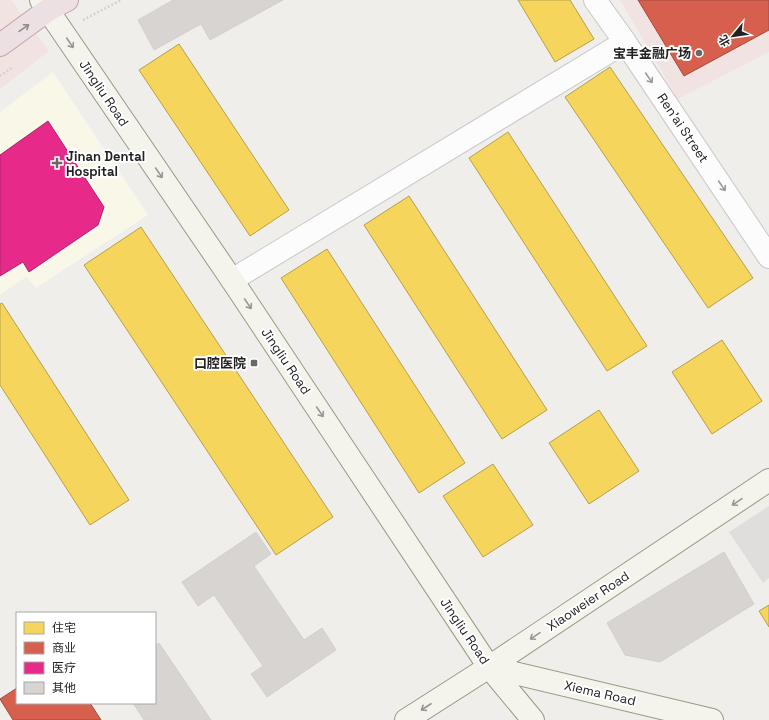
<svg xmlns="http://www.w3.org/2000/svg" width="769" height="720" font-family="'Space Grotesk','Noto Sans SC',sans-serif">
  <style>
    .residential { fill: #dfdedc }
    .commercial { fill: #f1e3e1 }
    .education { fill: #f8f7e8 }
    .homes { fill: #f6d55c; stroke: #b69f4b }
    .shops { fill: #d6604d; stroke: #a04d40 }
    .health { fill: #e7298a; stroke: #ac276b }
    .building { fill: #d7d4d2; stroke: #d3d0cc }
    .lines { fill: none; stroke-linecap: round; stroke-linejoin: round }
    .street-casing { stroke: #c9c8c7; stroke-width: 24 }
    .secondary-casing { stroke: #999a82; stroke-width: 24 }
    .highway-casing { stroke: #c5a2ac; stroke-width: 24 }
    .path { stroke: #dccecd; stroke-width: 2.5; stroke-dasharray: 2 2; stroke-linecap: butt }
    .street { stroke: #fdfcfc; stroke-width: 22 }
    .secondary { stroke: #f4f4ed; stroke-width: 22 }
    .highway { stroke: #ece0e2; stroke-width: 22 }
    .oneway { stroke: #918a8c }
    .oneway2 { stroke: #969692 }
    .oneway3 { stroke: #9a9a9a }
    .poi-dot { fill: #6a6968; stroke: #fff; stroke-width: 1.5 }
    .labels { text-anchor: middle; dominant-baseline: central; stroke-width: 4; stroke-linejoin: round; paint-order: stroke }
    .poi-label { font-size: 13px; font-weight: bold; fill: #222; stroke: #fff; text-anchor: end }
    .street-label { font-size: 13px; fill: #222; stroke: #fff }
  </style>
  <rect width="100%" height="100%" fill="#f0eeeb"/>
  <path class="residential" d="M769,506V578L763,583L729,532Z"/>
  <path class="commercial" d="M0,0H11L49,51L0,89Z
    M620,0H769V52L678,99Z"/>
  <path class="education" d="M53,72L148,215L36,288L26,277L0,295V112Z"/>
  <path class="homes" d="M518,0H570L594,39L555,62Z
    M179,44L289,210L250,236L139,70Z
    M610,67L753,278L708,308L565,97Z
    M508,132L647,346L607,371L469,158Z
    M409,196L547,410L502,439L364,225Z
    M141,227L333,517L276,555L84,265Z
    M327,249L465,463L419,493L281,278Z
    M2,303L129,500L90,525L0,385V304Z
    M722,340L762,401L712,434L672,372Z
    M599,410L639,471L589,504L549,443Z
    M493,464L533,525L483,557L443,496Z
    M769,605V627L759,611Z"/>
  <path class="shops" d="M638,0H769V30L684,76Z
    M17,688V703H90L101,720H13L0,699Z"/>
  <path class="health" d="M48,121L104,207L98,225L29,272L23,262L0,276V155Z"/>
  <path class="building" d="M173,0H283L210,40L201,24L154,50L138,20Z
    M256,532L271,554L254,566L304,640L322,628L336,650L267,697L251,674L263,666L214,595L198,606L182,582Z
    M724,552L754,604L660,662L625,655L607,623Z
    M159,643L211,720H144L133,703H155V646Z"/>
  <g class="lines">
    <defs>
      <path id="street" d="M595,0L625,42L769,257
        M232,280L625,42"/>
      <path id="secondary" d="M41,0L232,280L489,667L533,720
        M489,667L712,720
        M406,720L489,667L769,480"/>
      <path id="highway" d="M0,45L48,10L67,0"/>
    </defs>
    <use href="#street" class="street-casing"/>
    <use href="#secondary" class="secondary-casing"/>
    <use href="#highway" class="highway-casing"/>
    <path class="path" d="M83,20L121,0
      M0,76L13,67"/>
    <use href="#street" class="street"/>
    <use href="#secondary" class="secondary"/>
    <use href="#highway" class="highway"/>
  </g>
  <defs><path id="oneway-shaft" d="M-6 0H5M1.5-3L5.5 0L1.5 3" fill="none" stroke-width="1.6" stroke-linecap="round" stroke-linejoin="round"/></defs>
  <use class="oneway" href="#oneway-shaft" transform="translate(24 28) rotate(-35)"/>
  <g class="oneway2">
    <use href="#oneway-shaft" transform="translate(70 43) rotate(56)"/>
    <use href="#oneway-shaft" transform="translate(159 173) rotate(56)"/>
    <use href="#oneway-shaft" transform="translate(248 304) rotate(56)"/>
    <use href="#oneway-shaft" transform="translate(320 412) rotate(56)"/>
    <use href="#oneway-shaft" transform="translate(737 502) rotate(146)"/>
    <use href="#oneway-shaft" transform="translate(535 636) rotate(146)"/>
    <use href="#oneway-shaft" transform="translate(426 707) rotate(147)"/>
  </g>
  <g class="oneway3">
    <use href="#oneway-shaft" transform="translate(649 78) rotate(56)"/>
    <use href="#oneway-shaft" transform="translate(722 186) rotate(56)"/>
  </g>
  <g class="poi-dot">
    <circle cx="699" cy="53" r="4"/>
    <path d="M55 157h4v4h4v4h-4v4h-4v-4h-4v-4h4z"/>
    <rect x="250" y="359" width="8" height="8" rx="2"/>
  </g>
  <g class="labels">
    <g class="poi-label">
      <text x="691" y="53">宝丰金融广场</text>
      <text x="66" y="156" text-anchor="start">Jinan Dental<tspan x="66" dy="15">Hospital</tspan></text>
      <text x="246" y="363">口腔医院</text>
    </g>
    <g class="street-label">
      <text transform="translate(104 93) rotate(56)">Jingliu Road</text>
      <text transform="translate(683 128) rotate(56)">Ren'ai Street</text>
      <text transform="translate(286 361) rotate(56)">Jingliu Road</text>
      <text transform="translate(588 601) rotate(-34)">Xiaoweier Road</text>
      <text transform="translate(465 631) rotate(56)">Jingliu Road</text>
      <text transform="translate(600 693) rotate(13)">Xiema Road</text>
    </g>
  </g>
  <rect x="16" y="612" width="140" height="92" fill="#ffffff" stroke="#a7a7a7"/>
  <rect x="24" y="622" width="20" height="12" fill="#f6d55c" stroke="#a7a7a7"/>
  <text x="52" y="632" font-size="12" fill="#222222">住宅</text>
  <rect x="24" y="642" width="20" height="12" fill="#d6604d" stroke="#a7a7a7"/>
  <text x="52" y="652" font-size="12" fill="#222222">商业</text>
  <rect x="24" y="662" width="20" height="12" fill="#e7298a" stroke="#a7a7a7"/>
  <text x="52" y="672" font-size="12" fill="#222222">医疗</text>
  <rect x="24" y="682" width="20" height="12" fill="#d7d4d2" stroke="#a7a7a7"/>
  <text x="52" y="692" font-size="12" fill="#222222">其他</text>
  <g transform="translate(733 36) rotate(241)" stroke="#ffffff" stroke-width="3" paint-order="stroke">
  <path d="M0-3L7 15L0 10L-7 15Z" fill="#222222"/>
  <text y="-6" font-size="11" font-weight="bold" text-anchor="middle" fill="#222222">北</text>
  </g>
</svg>
